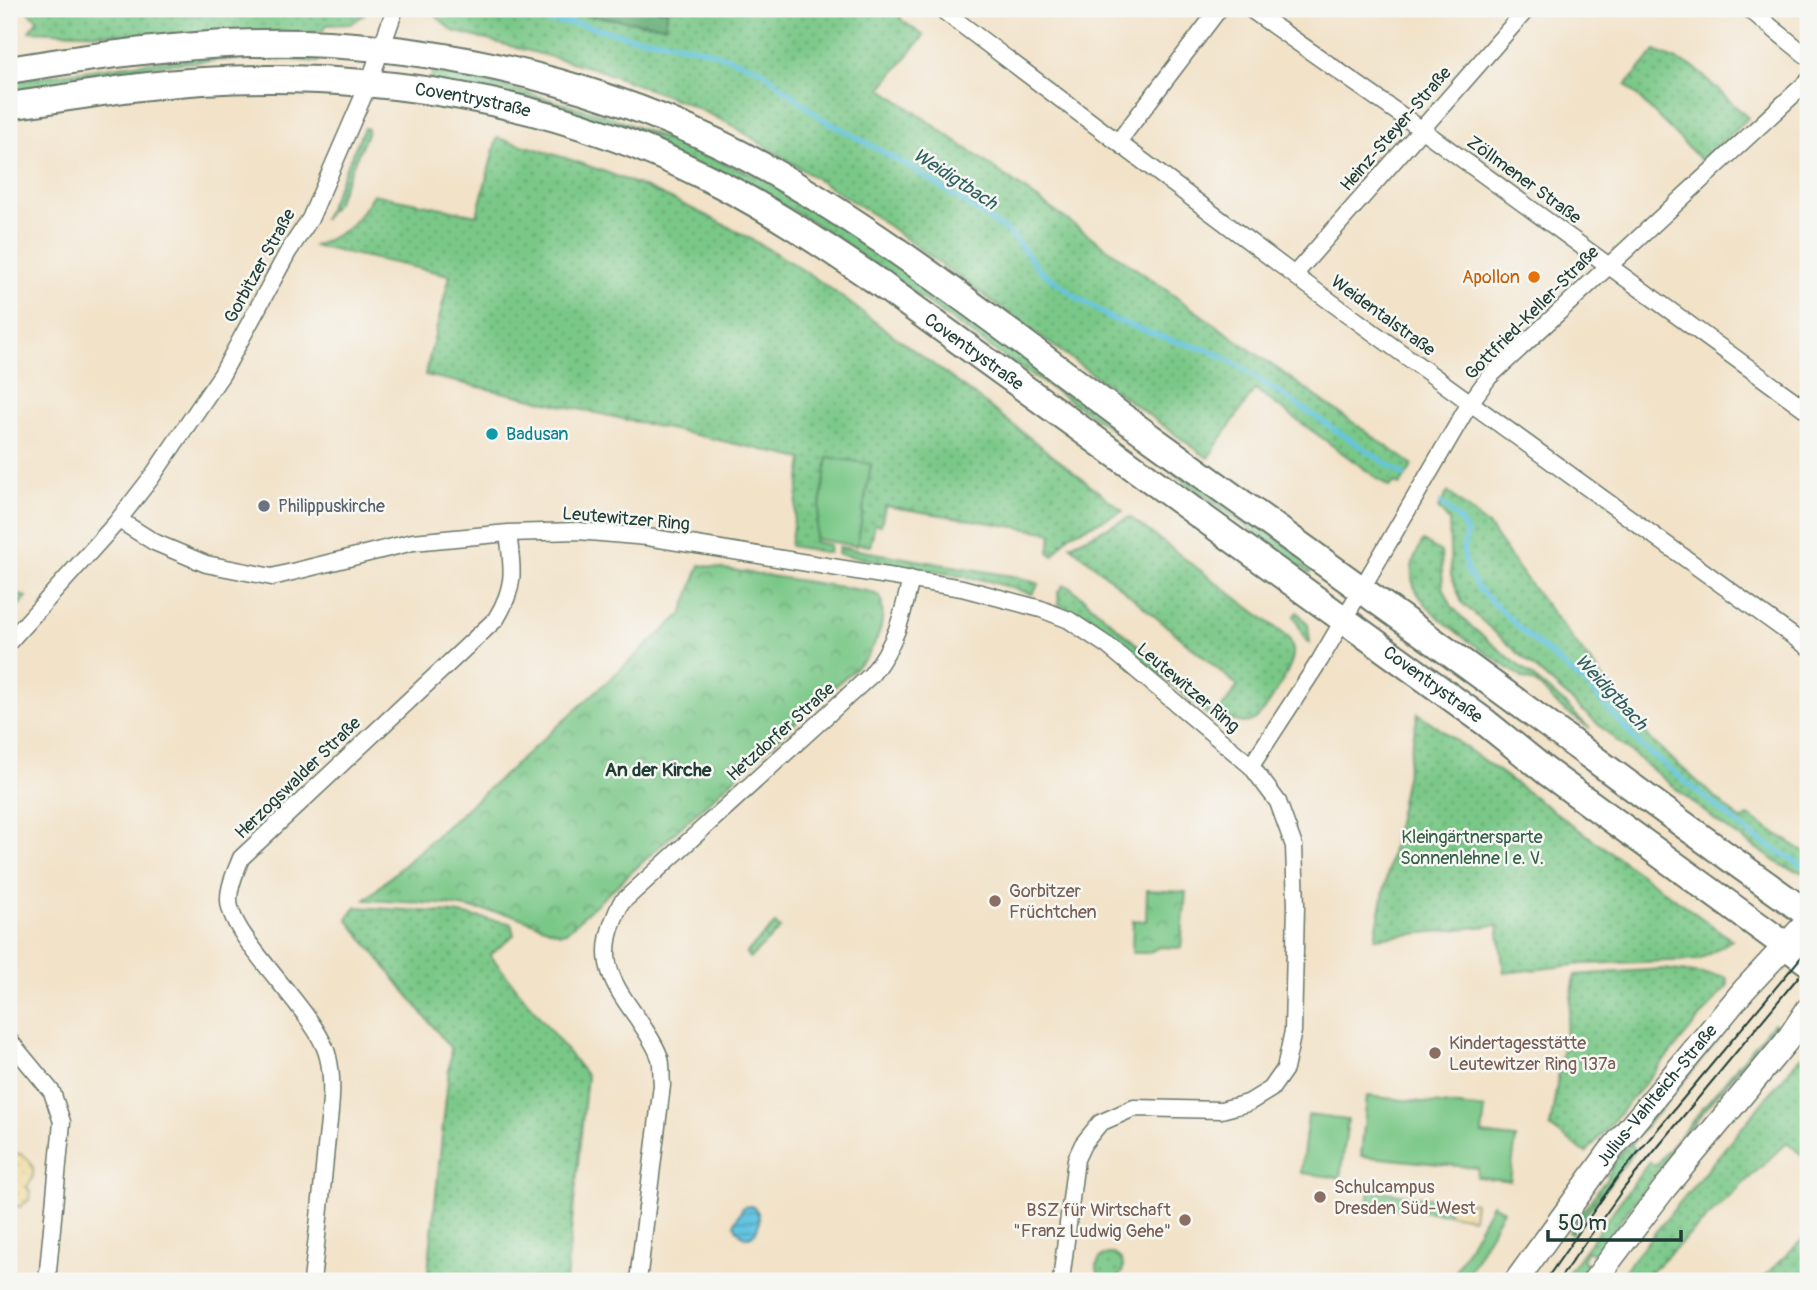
<svg xmlns="http://www.w3.org/2000/svg" width="1817" height="1290" font-family="Pangolin,sans-serif">
  <style>
    .grass { fill: url(#grass-dots); stroke: #4c825e; stroke-width: 2 }
    .forest { fill: url(#forest-firs); stroke: #417454; stroke-width: 2 }
    .sand { fill: url(#sand-dots); stroke: #868c69; stroke-width: 2 }
    .park { fill: url(#park-crowns); stroke: #4c825e; stroke-width: 2 }
    .pitch { fill: #7ac888; stroke: #4c825e; stroke-width: 2 }
    .water { fill: url(#water-rules); stroke: #41808b; stroke-width: 2 }
    .lines { fill: none; stroke-linecap: round; stroke-linejoin: round }
    .stream { stroke: #63c4e2; stroke-width: 5 }
    .minor-casing { stroke: #697768; stroke-width: 19 }
    .secondary-casing { stroke: #697768; stroke-width: 26 }
    .primary-casing { stroke: #697768; stroke-width: 30 }
    .minor { stroke: #fff; stroke-width: 16 }
    .secondary { stroke: #fff; stroke-width: 23 }
    .primary { stroke: #fff; stroke-width: 26 }
    .tram { stroke: #1f3d34; stroke-width: 2 }
    .food-dot { fill: #e8710a; stroke: #f6f6f2; stroke-width: 2.5 }
    .culture-dot { fill: #0f9aa8; stroke: #f6f6f2; stroke-width: 2.5 }
    .worship-dot { fill: #6b7280; stroke: #f6f6f2; stroke-width: 2.5 }
    .education-dot { fill: #8d6e63; stroke: #f6f6f2; stroke-width: 2.5 }
    .labels { text-anchor: middle; dominant-baseline: central; stroke-width: 5; stroke-linejoin: round; paint-order: stroke }
    .street-label { font-size: 18px; fill: #1f3d34; stroke: #f6f6f2 }
    .food-label { font-size: 18px; fill: #c56008; stroke: #f6f6f2; text-anchor: end }
    .culture-label { font-size: 18px; fill: #0d838f; stroke: #f6f6f2; text-anchor: start }
    .worship-label { font-size: 18px; fill: #5b616d; stroke: #f6f6f2; text-anchor: start }
    .park-label { font-size: 18px; fill: #366049; stroke: #f6f6f2 }
    .education-label { font-size: 18px; fill: #785e54; stroke: #f6f6f2; text-anchor: start }
    .water-label { font-size: 19px; font-style: italic; fill: #305f60; stroke: #f6f6f2 }
    .neighbourhood-label { font-size: 19px; font-weight: bold; fill: #1f3d34; stroke: #f6f6f2 }
  </style>
  <defs>
    <pattern id="grass-dots" width="8" height="8" patternUnits="userSpaceOnUse" patternTransform="scale(1.75)"><rect width="8" height="8" fill="#7ac888"/><path d="M2 2h.1M6 6h.1" fill="none" stroke="#63a470" stroke-width="1.8" stroke-linecap="round"/></pattern>
    <pattern id="forest-firs" width="22" height="20" patternUnits="userSpaceOnUse" patternTransform="scale(1.75)"><rect width="22" height="20" fill="#63ac74"/><path d="M5 1l3.5 6h-7zM16 11l3.5 6h-7z" fill="#518d60"/></pattern>
    <pattern id="sand-dots" width="8" height="8" patternUnits="userSpaceOnUse" patternTransform="scale(1.75)"><rect width="8" height="8" fill="#eeda9e"/><path d="M2 2h.1M6 6h.1" fill="none" stroke="#ccbc89" stroke-width="1.8" stroke-linecap="round"/></pattern>
    <pattern id="park-crowns" width="20" height="18" patternUnits="userSpaceOnUse" patternTransform="scale(1.75)"><rect width="20" height="18" fill="#7ac888"/><path d="M2 6a3 3 0 1 1 6 0M12 15a3 3 0 1 1 6 0" fill="none" stroke="#63a470"/></pattern>
    <pattern id="water-rules" width="6" height="5" patternUnits="userSpaceOnUse" patternTransform="scale(1.75)"><rect width="6" height="5" fill="#63c4e2"/><path d="M0 2.5h6" fill="none" stroke="#51a0b8"/></pattern>
  </defs>
  <rect width="100%" height="100%" fill="#f6f6f2"/>
  <filter id="ink" filterUnits="userSpaceOnUse"><feTurbulence type="fractalNoise" baseFrequency=".0143" numOctaves="2"/><feDisplacementMap in="SourceGraphic" scale="14" xChannelSelector="R" yChannelSelector="G"/><feConvolveMatrix kernelMatrix="1 2 1 2 8 2 1 2 1" color-interpolation-filters="sRGB"/></filter>
  <filter id="wash" filterUnits="userSpaceOnUse"><feTurbulence type="fractalNoise" baseFrequency=".00686" numOctaves="4" result="noise"/><feDisplacementMap in="SourceGraphic" scale="28" xChannelSelector="R" yChannelSelector="G"/><feGaussianBlur stdDeviation="1.57" result="paint"/><feColorMatrix in="noise" values="0 0 0 0 0 0 0 0 0 0 0 0 0 0 0 0 0 1.4 0 .05"/><feComposite in="paint" operator="in"/></filter>
  <g filter="url(#wash)">
    <rect width="100%" height="100%" fill="#f2e2c8"/>
    <path class="grass" d="M25,9H118L144,14L359,9L357,14L364,15L351,24L326,25L322,32L184,37L29,31L38,20Z
      M431,9H537L665,26L668,9H906L900,19L924,36L881,88L1413,465L1400,485L1394,483L1389,487L1255,389L1208,458L869,212L730,124L686,103L593,68L453,31L436,16L437,12H431Z
      M1655,51L1694,67L1748,118L1702,161L1626,85Z
      M318,53V62C215,51 109,71 9,93V81L179,58Z
      M433,72L499,85L614,118L759,177L835,221L1315,566L1310,573L1127,439L1001,355L822,228L759,191L430,81Z
      M364,128L368,129L367,134L336,203L323,220Z
      M497,138C606,166 711,211 806,272C831,288 855,307 879,325C963,385 1043,448 1123,511L1069,535L1053,556L1049,552L1052,533L885,506L881,525L875,524L870,546L857,544L871,464L828,458L814,542L830,545L829,553L790,546L803,459L425,375L450,275L314,246C348,231 354,227 373,194L477,215Z
      M1448,492L1489,527L1529,583L1653,742L1742,821L1748,816L1808,854V874L1783,866L1721,825L1618,742L1462,603L1451,575L1449,521L1438,508Z
      M1130,517L1289,638C1291,643 1294,648 1293,654C1293,666 1265,714 1254,720C1242,727 1229,719 1219,712L1238,686L1070,545Z
      M1423,541L1441,552L1443,587L1451,605L1467,623L1562,701L1590,729C1579,720 1564,712 1554,702C1545,692 1539,682 1524,679C1495,658 1422,616 1413,583C1409,566 1415,555 1423,541Z
      M839,547L1018,577L1039,584L1032,594L988,581L838,554Z
      M1064,585L1070,587L1212,709L1207,714C1157,672 1115,636 1059,604L1058,592Z
      M9,592L27,597L9,616Z
      M1297,612L1308,624L1310,643L1305,639L1294,616Z
      M1418,713L1732,940L1699,960L1583,964L1504,973L1498,925L1375,938Z
      M356,907L454,913L511,923L514,935L490,955L587,1076L566,1281H427L451,1049L347,919Z
      M1664,969L1725,977L1728,980V985L1586,1153L1550,1127L1575,975Z
      M1747,1001L1749,1003L1630,1145L1635,1150L1571,1234L1568,1232L1607,1178L1615,1160Z
      M1773,1023L1776,1025L1688,1130L1595,1255L1587,1251L1582,1260L1589,1265L1578,1281H1562L1649,1162L1655,1166Z
      M1801,1056L1808,1062V1161L1787,1142L1641,1281H1617L1633,1259Z
      M1808,1234V1281H1759Z
      M1097 1267a13 13 0 1 1 26 0a13 13 0 1 1-26 0Z"/>
    <path class="forest" d="M118,9H347L175,15L144,14Z
      M537,9H668L665,26Z"/>
    <path class="sand" d="M16,1153C34,1157 38,1173 27,1187L30,1192L29,1200L19,1207L9,1203V1155Z
      M1449,1200L1475,1203L1473,1218L1448,1214Z"/>
    <path class="park" d="M700,565L867,591L880,596C887,619 879,637 867,657L566,932L560,933L513,915L441,904L365,900L682,614Z
      M1147,890L1186,892L1181,948L1159,947L1148,953H1132L1133,920L1146,921Z
      M775,924L780,929L750,958L746,953Z"/>
    <path class="pitch" d="M828,457L871,464L857,546L815,539Z
      M1367,1096L1485,1109L1482,1134L1516,1138L1510,1181L1477,1177L1478,1168L1361,1156Z
      M1308,1115L1348,1120L1340,1178L1301,1173Z
      M1370,1190L1449,1200L1448,1214L1368,1205Z
      M1492,1204L1503,1210L1464,1281H1450Z"/>
    <path class="water" d="M751,1206C771,1215 750,1258 734,1224L743,1207Z"/>
    <g class="lines">
      <path class="stream" d="M447,9L515,19L580,24L631,37L660,40L709,51L760,69L821,118L912,168L996,224L1013,236L1039,269L1078,298L1112,319L1171,340L1211,351L1231,361L1404,475
        M1441,503L1461,522L1467,532L1463,549L1467,571L1478,588L1526,634L1588,686L1639,744L1755,838L1808,868"/>
    </g>
  </g>
  <g filter="url(#ink)">
    <g class="lines">
      <defs>
        <path id="minor" d="M941,9L1302,281L1808,647
          M1250,9L1421,129L1808,411
          M1749,9L1808,57
          M1118,142L1219,9
          M1294,275L1527,9
          M119,520L154,542L206,564L272,577L413,542L508,533L578,531L647,537L962,588L1041,609L1069,620L1108,646L1251,766L1278,802L1294,846L1296,905L1293,1031L1285,1069L1271,1089L1248,1103L1221,1110L1134,1108L1100,1123L1083,1144L1076,1159L1061,1281
          M9,642L116,523L151,478L222,374L288,252L310,219L369,83L395,9
          M1251,766L1320,660L1470,403L1489,377L1808,81
          M9,1040L52,1092L62,1122L47,1281
          M312,1281C317,1237 322,1192 326,1148C329,1119 335,1085 328,1057C318,1012 228,938 229,899C229,885 236,871 241,858L496,619C516,586 513,570 508,533
          M638,1281L662,1085C661,1076 662,1066 660,1058C655,1043 646,1032 638,1019C606,975 596,955 621,903L871,675C896,644 902,617 911,579"/>
        <g id="secondary">
          <path id="s1" d="M1516,1281L1611,1150L1744,990L1808,921"/>
          <path d="M1594,1281L1664,1189L1786,1042L1808,1009"/>
        </g>
        <g id="primary">
          <path d="M9,70C111,53 224,38 328,44C482,53 639,95 773,172C907,249 1029,349 1154,440C1241,503 1328,565 1415,628C1547,722 1675,821 1808,914"/>
          <path id="s2" d="M9,106C73,97 138,85 203,81C375,71 551,99 706,177C767,207 822,244 878,282L1485,722L1547,772L1808,962"/>
        </g>
      </defs>
      <use href="#minor" class="minor-casing"/>
      <use href="#secondary" class="secondary-casing"/>
      <use href="#primary" class="primary-casing"/>
      <use href="#minor" class="minor"/>
      <use href="#secondary" class="secondary"/>
      <use href="#primary" class="primary"/>
      <path class="tram" d="M1545,1281L1616,1179L1808,949
        M1558,1281L1624,1188L1799,976"/>
    </g>
  </g>
  <circle class="food-dot" cx="1534" cy="277" r="7"/>
  <circle class="culture-dot" cx="492" cy="434" r="7"/>
  <circle class="worship-dot" cx="264" cy="506" r="7"/>
  <g class="education-dot">
    <circle cx="995" cy="901" r="7"/>
    <circle cx="1435" cy="1053" r="7"/>
    <circle cx="1320" cy="1197" r="7"/>
    <circle cx="1185" cy="1220" r="7"/>
  </g>
  <g class="labels">
    <g class="street-label">
      <text stroke="none"><textPath href="#s2" startOffset="467">Coventrystraße</textPath></text>
      <text transform="translate(1396 129) rotate(-49)">Heinz-Steyer-Straße</text>
      <text transform="translate(1524 180) rotate(36)">Zöllmener Straße</text>
      <text transform="translate(260 266) rotate(-61)">Gorbitzer Straße</text>
      <text transform="translate(1532 313) rotate(-45)">Gottfried-Keller-Straße</text>
      <text transform="translate(1383 316) rotate(36)">Weidentalstraße</text>
      <text stroke="none"><textPath href="#s2" startOffset="1034">Coventrystraße</textPath></text>
      <text transform="translate(626 519) rotate(5)">Leutewitzer Ring</text>
      <text stroke="none"><textPath href="#s2" startOffset="1601">Coventrystraße</textPath></text>
      <text transform="translate(1188 688) rotate(40)">Leutewitzer Ring</text>
      <text transform="translate(781 732) rotate(-42)">Hetzdorfer Straße</text>
      <text transform="translate(298 778) rotate(-44)">Herzogswalder Straße</text>
      <text stroke="none"><textPath href="#s1" startOffset="233">Julius-Vahlteich-Straße</textPath></text>
    </g>
    <g class="food-label">
      <text x="1520" y="277">Apollon</text>
    </g>
    <g class="culture-label">
      <text x="506" y="434">Badusan</text>
    </g>
    <g class="worship-label">
      <text x="278" y="506">Philippuskirche</text>
    </g>
    <g class="park-label">
      <text x="1472" y="837">Kleingärtnersparte<tspan x="1472" dy="21">Sonnenlehne I e. V.</tspan></text>
    </g>
    <g class="education-label">
      <text x="1009" y="891">Gorbitzer<tspan x="1009" dy="21">Früchtchen</tspan></text>
      <text x="1449" y="1043">Kindertagesstätte<tspan x="1449" dy="21">Leutewitzer Ring 137a</tspan></text>
      <text x="1334" y="1187">Schulcampus<tspan x="1334" dy="21">Dresden Süd-West</tspan></text>
      <text x="1171" y="1210" text-anchor="end">BSZ für Wirtschaft<tspan x="1171" dy="21">"Franz Ludwig Gehe"</tspan></text>
    </g>
    <g class="water-label">
      <text transform="translate(955 179) rotate(33)">Weidigtbach</text>
      <text transform="translate(1611 692) rotate(47)">Weidigtbach</text>
    </g>
    <g class="neighbourhood-label">
      <text x="658" y="770">An der Kirche</text>
    </g>
  </g>
  <rect width="1817" height="1290" fill="none" stroke="#f6f6f2" stroke-width="35"/>
  <path d="M1548 1230v10h133v-10" fill="none" stroke="#1f3d34" stroke-width="3.5"/>
  <text x="1558" y="1230" font-size="21" fill="#1f3d34" stroke="#f6f6f2" stroke-width="5" paint-order="stroke">50 m</text>
</svg>
